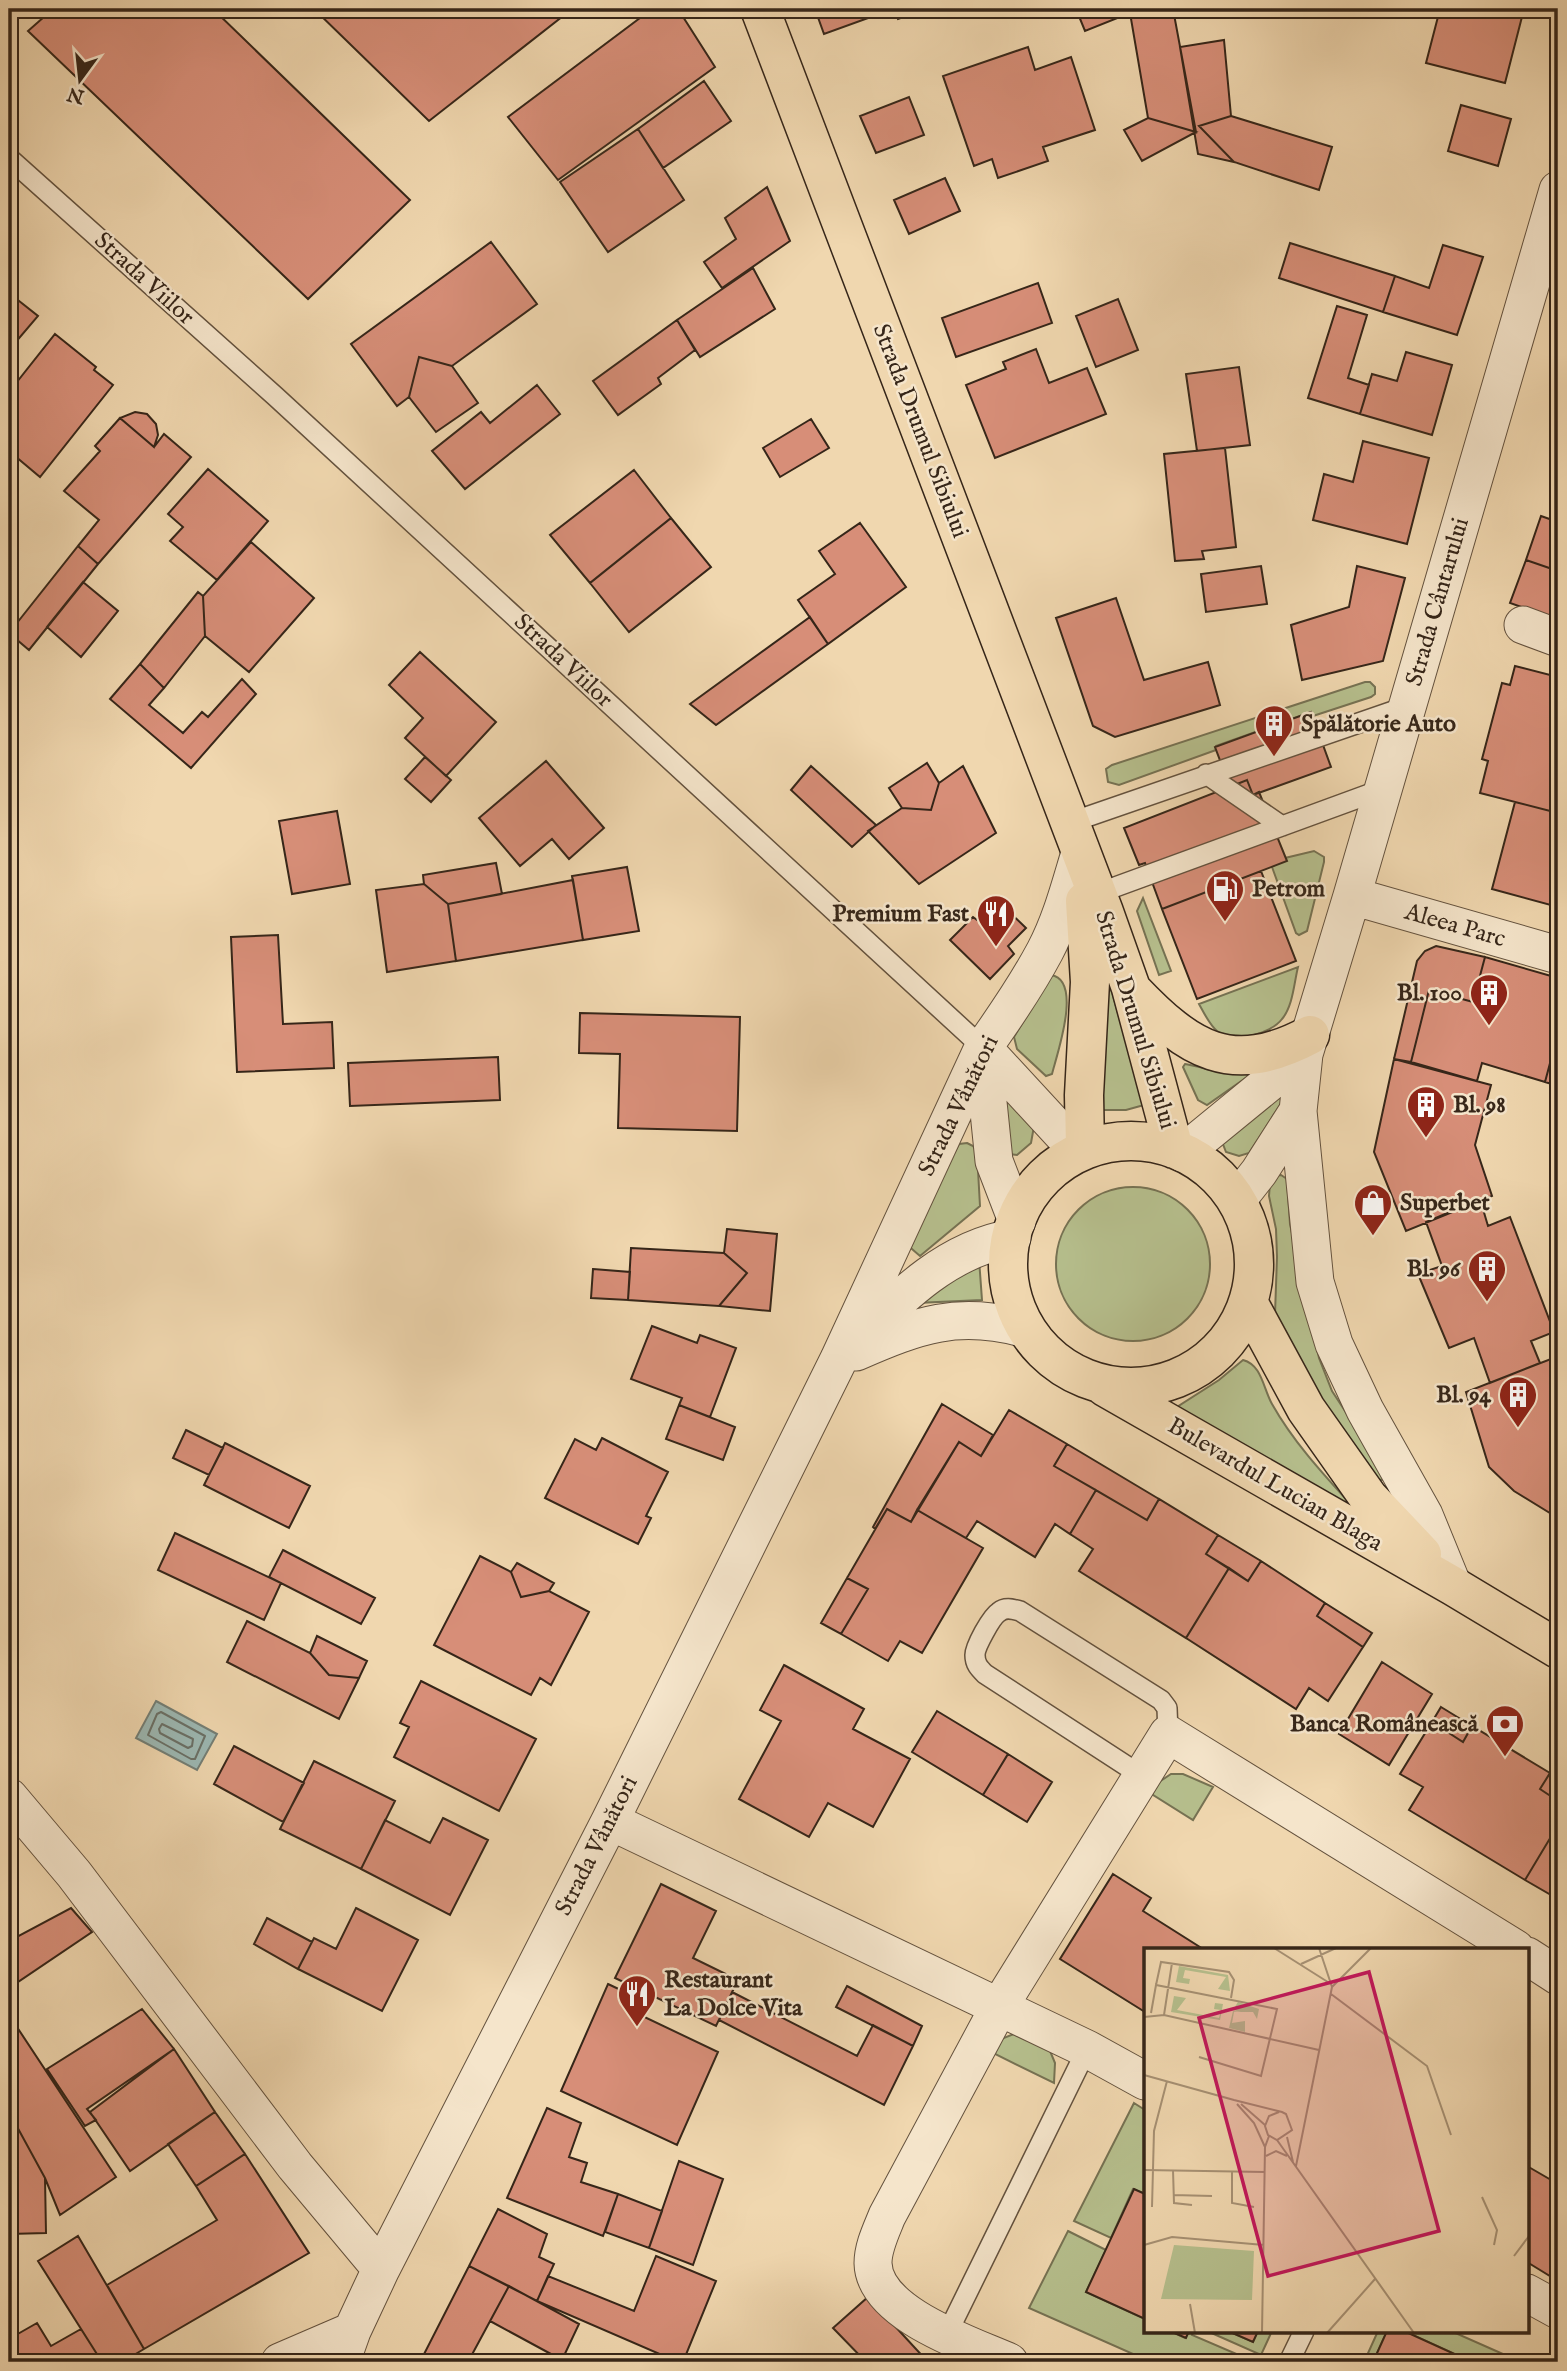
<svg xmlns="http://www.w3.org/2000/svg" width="1567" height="2371" font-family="'IM FELL English',serif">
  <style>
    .green { fill: #b6bf8d; stroke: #767253; stroke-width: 2 }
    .water { fill: #9cb8b3; stroke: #737e75; stroke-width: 2 }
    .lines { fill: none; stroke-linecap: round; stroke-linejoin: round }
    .shore { stroke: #696f66; stroke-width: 2 }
    .building { fill: #d78e78; stroke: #362619; stroke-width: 2 }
    .service-casing { stroke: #64523e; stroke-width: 22 }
    .minor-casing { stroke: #64523e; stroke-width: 39 }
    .primary-casing { stroke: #362619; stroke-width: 41 }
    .service { stroke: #f5e5cb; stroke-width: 19 }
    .minor { stroke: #f5e5cb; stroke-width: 37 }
    .primary { stroke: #f0d7af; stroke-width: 38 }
    .labels { text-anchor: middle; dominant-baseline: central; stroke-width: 5; stroke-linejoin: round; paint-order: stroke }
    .street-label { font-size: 24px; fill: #362619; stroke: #f5e5cb }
    .poi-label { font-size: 24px; font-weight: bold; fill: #362619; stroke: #f5e5cb; text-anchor: start }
    .inset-road { fill: none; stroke: #a69073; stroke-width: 2 }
    .view { fill: #c2185b; fill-opacity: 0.15; stroke: #c2185b; stroke-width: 3.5 }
    .inset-edge { fill: none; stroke: #362619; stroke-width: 3.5 }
  </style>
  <rect width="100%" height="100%" fill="#f0d7af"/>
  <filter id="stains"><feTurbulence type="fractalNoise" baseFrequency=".00286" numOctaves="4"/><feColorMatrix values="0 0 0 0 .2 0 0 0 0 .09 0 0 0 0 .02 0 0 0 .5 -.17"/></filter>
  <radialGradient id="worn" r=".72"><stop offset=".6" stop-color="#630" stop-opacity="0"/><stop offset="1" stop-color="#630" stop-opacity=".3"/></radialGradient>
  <path class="green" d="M1365,682H1370L1375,687V694L1371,697L1313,716L1311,712L1216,746V750L1119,785L1108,782L1106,769L1112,765Z
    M1314,851L1324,857V862L1307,931L1299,935L1296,933L1272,867L1285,858Z
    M1143,898L1171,971L1159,975L1137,911Z
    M1298,967C1294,983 1293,1006 1282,1019C1271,1034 1233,1044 1217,1031C1209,1024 1204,1013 1199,1004Z
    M1106,971L1144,1105L1126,1110H1103L1091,1088Z
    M1051,975C1083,980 1057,1054 1052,1074L1046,1076L1017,1049L1014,1037Z
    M1185,1064C1209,1068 1220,1076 1246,1071L1248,1074L1247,1077L1207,1105L1198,1100L1183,1067Z
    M997,1076L1036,1115L1031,1143L1017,1155L1009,1154Z
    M1282,1090L1284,1099L1249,1153L1239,1156L1226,1152L1221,1139Z
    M967,1143L973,1146L977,1152L980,1206L920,1256L905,1243L959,1144Z
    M1281,1175L1287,1179L1290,1224L1319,1358L1332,1391L1385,1472V1477L1382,1480L1376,1479L1351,1453L1275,1314L1277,1257L1276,1229L1269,1196L1270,1183L1274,1176Z
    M1056 1264a77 77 0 1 1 154 0a77 77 0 1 1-154 0Z
    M979,1259L982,1300L915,1303Z
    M1243,1360C1262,1365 1263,1388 1272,1404C1294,1443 1324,1475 1354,1508L1177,1407L1219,1380Z
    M1171,1774H1183L1213,1787L1193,1820L1150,1793L1159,1782Z
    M1019,2032L1048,2046L1055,2063L1054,2083L991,2052L1001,2039Z
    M1134,2103L1145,2110V2194L1133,2189L1111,2238L1074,2221Z
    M1068,2231L1106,2250L1086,2292L1145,2319V2331H1170L1185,2338L1189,2331H1193L1192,2335L1255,2362H1151L1029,2308Z
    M1207,2331H1228L1253,2342L1258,2331H1272L1261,2355Z
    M1378,2331H1387L1373,2362H1364Z
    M1404,2331H1451L1521,2362H1472Z"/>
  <path class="water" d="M156,1701L217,1734L197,1770L136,1738Z"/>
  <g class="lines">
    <path class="shore" d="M161,1712L205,1736L195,1759H191L148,1735L157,1714Z
      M162,1724L193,1739L192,1746L188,1748L160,1733L159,1729Z"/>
  </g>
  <path class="building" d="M9,9H24L9,22Z
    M53,9H213L410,200L308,299L28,31Z
    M314,9H572L429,121Z
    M652,9H678L715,67L558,180L508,117Z
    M815,9H893L824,34Z
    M894,9H926L898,19Z
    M1076,9H1132L1130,13L1085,31Z
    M1132,9H1173L1196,132L1148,118L1130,13Z
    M1440,9H1524L1505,83L1426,63Z
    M1224,40L1231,116L1199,126L1234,162L1198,154L1180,47Z
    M1028,47L1035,70L1071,57L1095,130L1043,147L1048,161L998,178L992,159L974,166L943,76Z
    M704,81L731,121L663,168L638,129Z
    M909,97L924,135L876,153L860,116Z
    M1461,105L1511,119L1498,166L1448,151Z
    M1231,116L1332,147L1319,190L1234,162L1199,126Z
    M1148,118L1196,132L1142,161L1124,130Z
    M638,129L684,200L608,252L560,182Z
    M945,178L960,211L909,234L894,200Z
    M767,187L790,241L722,288L704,262L736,239L725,218Z
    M491,242L537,304L452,366L419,357L409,397L397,406L351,344Z
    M1290,243L1395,276L1383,312L1279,278Z
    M1443,245L1483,257L1457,335L1383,312L1395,276L1429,288Z
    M753,268L775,309L700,357L677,320Z
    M1038,283L1052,323L956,357L942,318Z
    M9,293L38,316L9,350Z
    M1118,299L1138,350L1096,367L1076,316Z
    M1337,306L1367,315L1348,378L1369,385L1360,414L1308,398Z
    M677,320L695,350L658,378L661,384L618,415L593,381Z
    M55,334L96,367L94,370L113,385L40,477L9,451V392Z
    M1036,349L1049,383L1087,368L1106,414L995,458L966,385L1006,369L1003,362Z
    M1406,352L1452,365L1432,435L1360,414L1372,374L1397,381Z
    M419,357L452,366L478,403L436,432L409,397Z
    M1239,367L1250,445L1197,451L1186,374Z
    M537,385L560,414L465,489L432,451L481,412L490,423Z
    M135,412L147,414L156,424L158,435L154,447L120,418Z
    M120,418L154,447L164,434L191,457L98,564L78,546L99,520L64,491L100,451L95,446Z
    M811,419L829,448L780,477L763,448Z
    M1363,441L1429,458L1407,544L1313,520L1324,474L1353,482Z
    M1225,448L1236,547L1202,551L1204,559L1175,561L1164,454Z
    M208,469L268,521L217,580L170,541L183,527L168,514Z
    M634,470L671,518L590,583L550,535Z
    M1541,516L1558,522V571L1526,560Z
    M671,518L711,567L629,632L590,583Z
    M860,523L906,587L828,644L798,600L835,574L819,551Z
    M251,542L314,598L249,672L205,636L203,596Z
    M78,546L98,564L29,650L9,633Z
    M1526,560L1558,571V620L1510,603Z
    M1261,566L1267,604L1206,612L1201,574Z
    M1357,566L1405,578L1383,661L1302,680L1291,625L1349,607Z
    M83,582L118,611L81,657L47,627Z
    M198,592L203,596L205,636L164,688L140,664Z
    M1116,598L1144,680L1208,662L1220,705L1115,737L1093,726L1056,618Z
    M810,617L828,644L716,725L690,704Z
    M420,652L496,722L446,776L405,738L423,718L389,685Z
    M140,664L164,688L149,705L183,733L202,712L208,717L242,679L256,694L191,768L110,699Z
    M1515,666L1558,677V813L1480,793L1488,761L1482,759L1502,683L1510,685Z
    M1311,712L1331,767L1253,795L1247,780L1230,787L1215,747Z
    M425,757L451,780L431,802L405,779Z
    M546,761L604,828L569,859L552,839L520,866L479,818Z
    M927,763L939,783L931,810L902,808L889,788Z
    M811,766L876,825L852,847L791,790Z
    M963,766L996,833L919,884L868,831L902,808L931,810L939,783Z
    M1247,780L1253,795L1259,792L1287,861L1162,909L1145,863L1139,865L1124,828Z
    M1515,802L1558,813V907L1492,889Z
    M337,811L350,884L292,894L279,821Z
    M496,863L502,894L448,904L424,884L423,875Z
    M627,867L639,931L583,940L572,876Z
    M1261,871L1296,961L1197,999L1162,909Z
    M573,880L583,940L456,961L448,904Z
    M424,884L448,904L456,961L387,972L376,890Z
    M997,900L1026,928L1008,946L1014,954L990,979L950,940L973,917L977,920Z
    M278,935L283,1024L332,1022L334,1068L237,1072L231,937Z
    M1436,946L1485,957L1473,1002L1429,990L1411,1062L1394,1059L1417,961L1425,951Z
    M1485,957L1558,978L1553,994L1558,996V1053L1553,1052L1545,1082L1482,1063L1477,1081L1411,1062L1429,990L1473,1002Z
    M1558,978V996L1553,994Z
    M580,1013L740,1017L737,1131L618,1128L620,1054L579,1053Z
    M1553,1052L1558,1053V1086L1545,1082Z
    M498,1057L500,1100L350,1106L348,1063Z
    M1394,1059L1491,1085L1475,1145L1492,1196L1406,1231L1374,1152Z
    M1480,1199L1488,1226L1510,1217L1554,1332L1531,1341L1540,1363L1490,1383L1474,1338L1449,1348L1418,1274L1442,1266L1426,1222Z
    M727,1229L777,1234L770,1311L719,1306L747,1273L724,1253Z
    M631,1248L724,1253L747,1273L719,1306L628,1300Z
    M593,1269L630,1272L628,1300L591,1298Z
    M652,1326L697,1343L700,1335L736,1348L710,1417L679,1405L682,1398L631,1379Z
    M1556,1357L1558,1363V1518L1514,1491L1489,1467L1466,1392Z
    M942,1404L993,1435L981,1456L959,1442L911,1522L887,1509L875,1529L873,1527Z
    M679,1405L735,1427L723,1460L666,1439Z
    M1009,1410L1067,1444L1054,1466L1096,1490L1070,1534L1055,1524L1035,1557L977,1521L966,1538L917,1510L959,1442L981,1456Z
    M186,1430L223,1448L209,1475L173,1458Z
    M602,1438L668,1472L646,1516L651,1518L638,1544L545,1498L575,1439L596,1450Z
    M225,1443L310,1486L289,1528L204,1485Z
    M1067,1444L1159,1499L1147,1520L1054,1466Z
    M1096,1490L1147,1520L1159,1499L1218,1535L1206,1554L1229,1568L1186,1638L1079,1571L1093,1549L1070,1534Z
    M887,1509L911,1522L917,1510L983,1548L922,1653L900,1641L888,1661L841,1634L868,1589L847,1578Z
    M175,1533L281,1583L264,1620L158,1570Z
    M1218,1535L1261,1561L1248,1581L1206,1554Z
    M283,1550L375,1598L361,1624L269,1577Z
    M480,1556L511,1572L521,1597L549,1591L589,1612L551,1685L540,1678L531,1695L434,1645Z
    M1261,1561L1325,1603L1317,1616L1363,1647L1328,1701L1309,1688L1296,1709L1186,1638L1229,1568L1248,1581Z
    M517,1563L554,1583L549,1591L521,1597L511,1572Z
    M847,1578L868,1589L841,1634L821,1623Z
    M1325,1603L1372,1633L1363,1647L1317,1616Z
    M247,1621L310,1653L329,1675L359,1678L339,1719L227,1662Z
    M317,1636L367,1661L359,1678L329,1675L310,1653Z
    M1382,1662L1432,1694L1389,1765L1339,1734Z
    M784,1665L864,1709L853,1729L910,1759L873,1827L828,1803L809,1837L739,1799L781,1721L760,1710Z
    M421,1681L536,1739L499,1811L394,1757L409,1727L400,1723Z
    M1441,1707L1472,1726L1463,1742L1432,1722Z
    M937,1711L1008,1754L983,1795L912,1752Z
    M1432,1722L1463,1742L1472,1726L1550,1773L1540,1789L1558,1801V1825L1525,1880L1409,1810L1423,1787L1400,1774Z
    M234,1746L304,1783L283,1822L214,1784Z
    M1008,1754L1052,1782L1027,1822L983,1795Z
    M314,1761L395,1801L361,1869L280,1829Z
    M1550,1773L1558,1778V1801L1540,1789Z
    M443,1818L488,1840L450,1915L361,1869L385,1820L430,1843Z
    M1558,1825V1899L1525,1880Z
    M1113,1874L1151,1898L1143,1911L1203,1949H1145V2012L1060,1959Z
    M661,1884L716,1911L693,1958L738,1980L716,2026L615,1978Z
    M71,1908L92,1932L9,1988V1941Z
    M356,1908L418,1940L382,2011L298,1969L314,1938L336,1949Z
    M267,1918L312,1942L298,1969L254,1944Z
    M608,1984L642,2000L636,2013L718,2052L677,2145L561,2091Z
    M847,1986L922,2026L913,2046L836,2007Z
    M732,1992L857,2056L873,2025L913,2046L884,2105L719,2020Z
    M142,2009L174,2049L87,2109L96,2120L85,2126L47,2069Z
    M9,2015L116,2177L60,2215L45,2178L9,2112Z
    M174,2049L215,2112L130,2171L90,2112Z
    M547,2108L581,2123L569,2157L587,2163L581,2182L618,2194L603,2236L507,2198Z
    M9,2112L45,2178L46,2233L9,2234Z
    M215,2112L245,2154L196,2186L168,2144Z
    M245,2154L309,2253L144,2349L107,2285L217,2220L196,2186Z
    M679,2161L723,2179L693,2265L649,2248Z
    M1527,2166L1558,2184V2281L1527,2262Z
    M1134,2189L1145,2194V2319L1086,2292Z
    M618,2194L662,2211L649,2248L605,2232Z
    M498,2209L547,2234L539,2257L554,2264L537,2301L469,2266Z
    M78,2236L144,2349L122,2362H102L38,2261Z
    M656,2256L716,2281L683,2362H678L537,2301L548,2276L634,2311Z
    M469,2266L509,2286L468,2362H420Z
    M509,2286L579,2324L562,2360L490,2321Z
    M868,2297L928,2362H866L833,2328Z
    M37,2323L51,2346L81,2329L102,2362H9V2339Z
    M1170,2331H1189L1186,2338Z
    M1228,2331H1258L1253,2342Z
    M1387,2331H1404L1472,2362H1373Z"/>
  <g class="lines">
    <defs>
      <path id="service" d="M9,158L275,396L983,1048
        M1206,774L1282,826
        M1069,823L1408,706
        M1096,894L1383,789
        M1142,1776L985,1674C979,1668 975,1664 975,1655C975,1647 991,1617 999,1612C1005,1607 1012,1609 1020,1611L1161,1700L1167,1708L1168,1734
        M947,2334L1087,2049
        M1289,2362L1304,2331"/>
      <path id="minor" d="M1523,625L1558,638
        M1352,896L1558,955
        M983,1048L1079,1152
        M983,1053L994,1161L1017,1221
        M1298,1111L1315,1282L1334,1344L1365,1410L1424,1515L1453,1586
        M1183,1153L1304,1054
        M1237,1200L1259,1172L1298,1111L1304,1054L1352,896L1558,190
        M859,1338C903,1294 949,1249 1012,1238
        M856,1352C918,1325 958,1310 1026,1329
        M9,1797L74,1874L295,2166L381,2269
        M610,1821L1087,2049L1145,2081
        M1527,1956L1558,1976
        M1527,2293L1558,2310
        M280,2362L352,2331
        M341,2362L352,2331L381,2269L610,1821L839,1359L983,1048C1005,1017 1027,985 1045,951C1061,921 1070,886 1080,853
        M1009,2362C971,2345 874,2314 873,2263C873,2247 881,2231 887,2216L999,2007L1168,1734L1516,1949"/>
      <path id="primary" d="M760,9L1104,912L1131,988L1174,1149
        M1085,901L1090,982L1084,1095L1085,1149
        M1132,990C1189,1050 1231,1077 1310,1035
        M1008 1264a123 123 0 1 1 246 0a123 123 0 1 1-246 0Z
        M1248,1302L1306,1409L1368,1497L1422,1554
        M1105,1387L1453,1586L1558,1649"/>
    </defs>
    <use href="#service" class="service-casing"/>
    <use href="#minor" class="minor-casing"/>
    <use href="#primary" class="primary-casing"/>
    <use href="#service" class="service"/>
    <use href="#minor" class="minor"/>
    <use href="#primary" class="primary"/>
  </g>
  <defs>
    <symbol id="building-pin" viewBox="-11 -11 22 30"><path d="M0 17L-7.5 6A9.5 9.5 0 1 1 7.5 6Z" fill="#8f2418" stroke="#f5e5cb"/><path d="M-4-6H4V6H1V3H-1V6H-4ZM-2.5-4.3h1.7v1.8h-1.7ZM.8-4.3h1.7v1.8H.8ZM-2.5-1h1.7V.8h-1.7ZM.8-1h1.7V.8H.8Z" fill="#fff"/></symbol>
    <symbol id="fuel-pin" viewBox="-11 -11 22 30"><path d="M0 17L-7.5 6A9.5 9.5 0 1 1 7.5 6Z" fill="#8f2418" stroke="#f5e5cb"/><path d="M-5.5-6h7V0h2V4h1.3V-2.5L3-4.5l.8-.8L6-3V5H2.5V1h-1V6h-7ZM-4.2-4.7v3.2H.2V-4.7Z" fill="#fff"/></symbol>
    <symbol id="restaurant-pin" viewBox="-11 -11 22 30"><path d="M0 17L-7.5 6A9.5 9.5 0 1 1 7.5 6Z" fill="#8f2418" stroke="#f5e5cb"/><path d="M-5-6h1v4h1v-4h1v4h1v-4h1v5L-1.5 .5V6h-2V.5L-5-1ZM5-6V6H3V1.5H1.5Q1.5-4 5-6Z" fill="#fff"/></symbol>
    <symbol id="shop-pin" viewBox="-11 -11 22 30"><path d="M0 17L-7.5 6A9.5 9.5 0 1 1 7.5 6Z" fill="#8f2418" stroke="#f5e5cb"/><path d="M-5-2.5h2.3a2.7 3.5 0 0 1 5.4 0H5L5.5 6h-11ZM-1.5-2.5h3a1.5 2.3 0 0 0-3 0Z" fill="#fff"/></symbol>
    <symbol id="bank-pin" viewBox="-11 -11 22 30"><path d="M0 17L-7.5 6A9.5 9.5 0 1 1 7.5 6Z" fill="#8f2418" stroke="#f5e5cb"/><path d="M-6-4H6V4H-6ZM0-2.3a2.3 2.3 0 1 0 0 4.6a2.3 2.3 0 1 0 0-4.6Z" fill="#fff"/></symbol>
  </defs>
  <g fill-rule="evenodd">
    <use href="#building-pin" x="1252" y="702" width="44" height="60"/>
    <use href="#fuel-pin" x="1203" y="867" width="44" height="60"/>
    <use href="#restaurant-pin" x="974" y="892" width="44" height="60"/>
    <use href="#building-pin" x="1467" y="971" width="44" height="60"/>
    <use href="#building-pin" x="1404" y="1083" width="44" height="60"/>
    <use href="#shop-pin" x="1351" y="1181" width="44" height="60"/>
    <use href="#building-pin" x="1465" y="1247" width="44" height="60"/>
    <use href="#building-pin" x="1496" y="1373" width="44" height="60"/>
    <use href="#bank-pin" x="1483" y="1702" width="44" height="60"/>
    <use href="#restaurant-pin" x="615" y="1972" width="44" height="60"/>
  </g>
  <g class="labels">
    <g class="street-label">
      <text transform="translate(144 279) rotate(42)">Strada Viilor</text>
      <text transform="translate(920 431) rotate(69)">Strada Drumul Sibiului</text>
      <text transform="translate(1438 602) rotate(-74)">Strada Cântarului</text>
      <text transform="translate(563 661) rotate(43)">Strada Viilor</text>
      <text transform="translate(1455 926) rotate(16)">Aleea Parc</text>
      <text transform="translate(1135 1020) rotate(73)">Strada Drumul Sibiului</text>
      <text transform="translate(959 1106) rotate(-64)">Strada Vânători</text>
      <text transform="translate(1275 1485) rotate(30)">Bulevardul Lucian Blaga</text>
      <text transform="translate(597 1846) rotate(-63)">Strada Vânători</text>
    </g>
    <g class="poi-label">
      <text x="1301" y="724">Spălătorie Auto</text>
      <text x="1252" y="889">Petrom</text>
      <text x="969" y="914" text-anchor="end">Premium Fast</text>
      <text x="1462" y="993" text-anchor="end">Bl. 100</text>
      <text x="1453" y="1105">Bl. 98</text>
      <text x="1400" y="1203">Superbet</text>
      <text x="1460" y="1269" text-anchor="end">Bl. 96</text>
      <text x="1491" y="1395" text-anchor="end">Bl. 94</text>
      <text x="1478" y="1724" text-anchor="end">Banca Românească</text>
      <text x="664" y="1980">Restaurant<tspan x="664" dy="28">La Dolce Vita</tspan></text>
    </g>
  </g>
  <g transform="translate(1144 1948)">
    <rect width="385" height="385" fill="#f0d7af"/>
    <path d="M35,18L84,27L86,43L74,41L82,29L41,22L39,30L46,31L45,36L32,34ZM30,48L42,50L33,62L75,70L77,62L70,61L71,55L79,56L76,72L27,64ZM94,54L115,61L113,71L109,64H90L88,75L101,73V84L85,80L89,63L97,64L89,62ZM30,297L110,303L108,352L17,351Z" fill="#b6bf8d"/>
    <path class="inset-road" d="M130,0L187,36M157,16L192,0M12,37L17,14L85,24L90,32L87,50M188,39L227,0M187,46L283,118L307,187M7,65L12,37L133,61L117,128L55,109M20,67L28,15M0,69L20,67L175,102M0,127L90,152L138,164L142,166L148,182L133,192L124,187L121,178L125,168L135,164M93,156L110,175L121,199M97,156L121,177M143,189L149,214M133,192L270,385M122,208L132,203L143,208M152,218L188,39L175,0M0,222L121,224M29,222L30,255L48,257M88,224V255L110,259M29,247L68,248M338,249L353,282L350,297M8,259L10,183L23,133M0,297L28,289L120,297M370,308L385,288M46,356L51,385M118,385L121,199L125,188M183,385L231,331"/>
    <path class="view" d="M225,24L295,283L124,328L55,70Z"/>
    <rect width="385" height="385" class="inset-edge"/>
  </g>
  <rect width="1567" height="2371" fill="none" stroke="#f0d7af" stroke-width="35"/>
  <rect x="10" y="10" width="1546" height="2350" fill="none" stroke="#362619" stroke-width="3.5"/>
  <rect x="18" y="18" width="1532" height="2336" fill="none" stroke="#362619" stroke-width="2"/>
  <g transform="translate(80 80) rotate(195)" stroke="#f5e5cb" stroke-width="5" paint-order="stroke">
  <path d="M0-5L12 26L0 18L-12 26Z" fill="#362619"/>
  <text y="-10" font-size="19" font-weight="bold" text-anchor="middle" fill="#362619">N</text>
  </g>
  <rect width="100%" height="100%" filter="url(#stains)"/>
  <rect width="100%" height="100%" fill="url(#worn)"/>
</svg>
